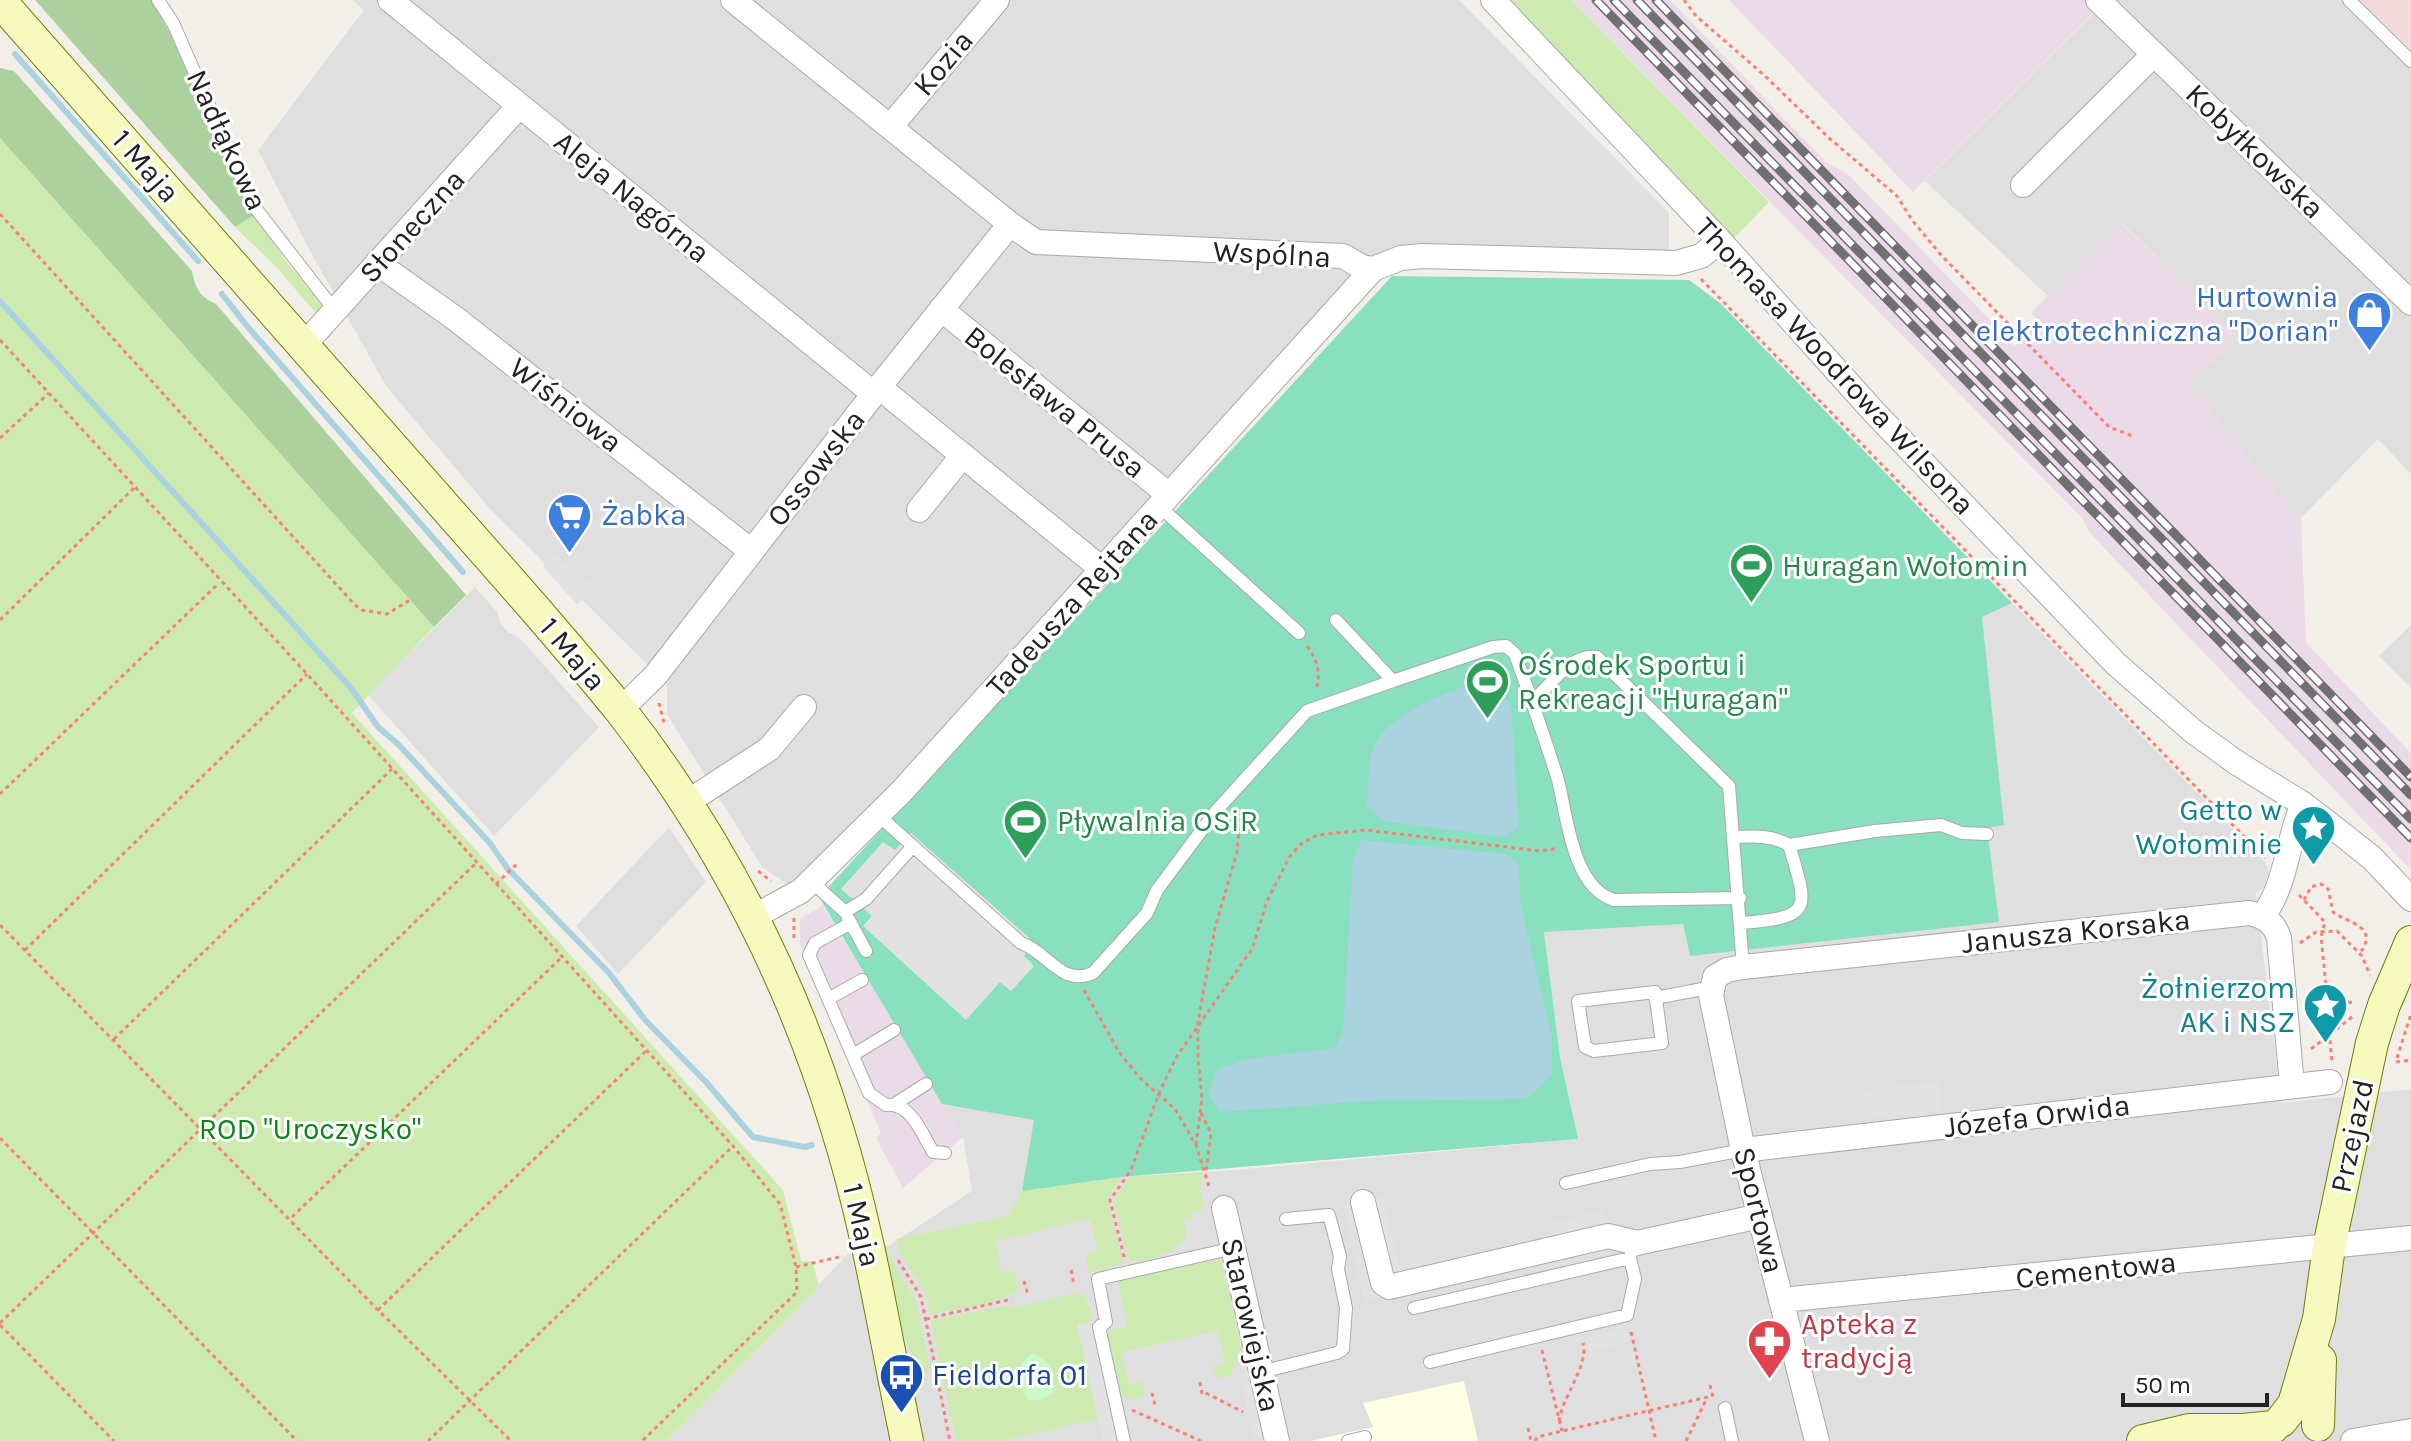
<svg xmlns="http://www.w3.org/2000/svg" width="2411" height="1441" font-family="Karla,sans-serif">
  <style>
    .residential { fill: #e0dfdf }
    .commercial { fill: #f2dad9 }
    .industrial { fill: #ebdbe8 }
    .education { fill: #ffffe5 }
    .grass { fill: #cdebb0 }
    .forest { fill: #add19e }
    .park { fill: #c8facc }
    .pitch { fill: #88e0be }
    .parking { fill: #e2e2e2 }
    .water { fill: #aad3df }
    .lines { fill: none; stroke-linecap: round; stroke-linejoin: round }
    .stream { stroke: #aad3df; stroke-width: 6 }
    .lane-casing { stroke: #a9a9a9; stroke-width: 14 }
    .street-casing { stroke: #a9a9a9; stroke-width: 26 }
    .secondary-casing { stroke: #707d05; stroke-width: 34 }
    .path { stroke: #fa8072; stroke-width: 3; stroke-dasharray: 4 4; stroke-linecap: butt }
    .lane { stroke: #fff; stroke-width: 12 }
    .street { stroke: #fff; stroke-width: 24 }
    .secondary { stroke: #f7fabf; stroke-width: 32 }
    .rail-casing { stroke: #707070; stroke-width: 9 }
    .rail { stroke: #fff; stroke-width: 6; stroke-dasharray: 18; stroke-linecap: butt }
    .labels { text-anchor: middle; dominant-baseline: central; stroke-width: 6; stroke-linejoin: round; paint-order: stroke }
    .street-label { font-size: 30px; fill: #222; stroke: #fff }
    .shop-label { font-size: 30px; fill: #366cbe; stroke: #fff; text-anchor: end }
    .leisure-label { font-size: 30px; fill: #27864d; stroke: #fff; text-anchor: start }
    .culture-label { font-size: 30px; fill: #0d838f; stroke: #fff; text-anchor: end }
    .park-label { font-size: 30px; fill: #0c8416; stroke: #fff }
    .health-label { font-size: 30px; fill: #be3a42; stroke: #fff; text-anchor: start }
    .transit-label { font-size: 30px; fill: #164399; stroke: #fff; text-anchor: start }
  </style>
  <rect width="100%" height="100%" fill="#f2efe9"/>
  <path class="residential" d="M352,0H1459L1669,213V251L1411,244L1375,258L899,778L789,885L762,867L667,714V684L490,509L386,386L309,249L258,150L364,10Z
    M2099,0H2411V474L2378,439L2301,518L2278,495L2189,384L2237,338L2122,223L2048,296L1925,181L2103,4Z
    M475,587L497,612L501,624L508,632L519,637L599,727L494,836L368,695Z
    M2012,603L2265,862L2269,872L2263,888L2256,893L2281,1103L2411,1089V1441H667L847,1255L890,1245L972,1191L963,1137L942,1104L1035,1119L1023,1190L1121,1177L1233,1170L1578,1139L1560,1057L1544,932L1683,924L1690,955L1987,827L2003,825L1982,617Z
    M2411,625V688L2379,656Z
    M669,827L706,882L618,974L576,926Z"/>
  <path class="commercial" d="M2359,0H2411V51Z"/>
  <path class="industrial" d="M1571,0H1670L1827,163L1848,174L2015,346L2040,323L2031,313L2121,223L2237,338L2189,384L2278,495L2301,518L2306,643L2411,753V870L2089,532L2083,519Z
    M1729,0H2099L2103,3L1913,192Z
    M823,905L963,1137L903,1188L876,1138L881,1133L800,945V919Z"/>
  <path class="education" d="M1464,1381L1478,1441H1311L1373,1427L1363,1403Z"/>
  <path class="grass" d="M1506,0H1571L1769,202L1733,239Z
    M0,138L434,627L352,713L783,1190L801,1261H811L813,1264L818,1283L815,1291L667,1441H0Z
    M254,215L288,264L327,308L320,318L279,270L235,227Z
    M1203,1172L1200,1188L1204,1210L1191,1212V1219L1184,1221L1187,1236C1173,1253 1151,1262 1129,1261L1113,1201L1130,1177Z
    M1121,1177L1107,1199L1123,1262L1121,1265L1089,1273L1085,1255L1098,1251L1090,1219L995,1241L1002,1273L1016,1271L1019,1290L1001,1300L930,1315L925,1292L899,1252L896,1239L1008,1216L1022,1191Z
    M884,1245H886L889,1257L916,1300L930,1369L918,1371L902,1329Z
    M1221,1260L1242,1349L1230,1376L1217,1378L1211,1367L1225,1363L1217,1331L1122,1352L1129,1385L1143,1382L1146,1395L1133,1400L1120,1395L1107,1335L1109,1330L1127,1326L1118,1282L1183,1265Z
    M1080,1292L1088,1301L1093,1321L1078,1325L1098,1419L1002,1441H956L931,1320L1005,1306L1013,1308Z"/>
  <path class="forest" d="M35,0H152L177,46L206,116L254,215L235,227Z
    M0,68L14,71L192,271C195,288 200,297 216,304L466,595L434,627L0,138Z"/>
  <path class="park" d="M1034,1353L1050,1365L1055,1391L1044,1399L1029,1401C1018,1382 1012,1365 1034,1353Z"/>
  <path class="pitch" d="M1392,276L1689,280L1720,303L2012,603L1982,617L2004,825L1987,828L1999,922L1690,956L1683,924L1544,932L1560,1057L1578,1139L1121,1177L1022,1191L1034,1120L942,1104L819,897Z"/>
  <path class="parking" d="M553,553L593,586L577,605L543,566Z
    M911,833L1035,943L1024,956L1034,966L1011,991L1000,982L966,1020L863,926L872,916L841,889L883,842L895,850Z
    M1940,1081L1943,1111L1866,1119L1863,1090Z
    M1383,1196L1406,1293L1364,1302L1343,1206Z
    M1603,1211L1606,1226L1555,1237L1552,1223Z
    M1093,1321L1119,1441H1103L1077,1325Z
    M1627,1327L1630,1342L1589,1352L1586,1337Z
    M1248,1372L1251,1373L1267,1441H1254L1240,1378Z"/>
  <path class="water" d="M1477,683L1498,688L1511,706L1519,827L1505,837L1382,821L1367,806C1369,789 1367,766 1373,749C1385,715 1445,692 1477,683Z
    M1361,840L1505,854L1518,862L1521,906L1552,1038V1074L1531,1096L1516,1099L1368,1101L1219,1112L1209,1093L1218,1069L1248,1059L1335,1048L1343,1032L1353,861Z"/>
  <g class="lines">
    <path class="stream" d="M15,54L198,261
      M222,294L247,326L463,572
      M0,301L351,688L378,727L398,744L489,842L508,869L609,973L646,1021L706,1082L753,1137L805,1147L812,1145"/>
    <defs>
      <path id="lane" d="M158,0L173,23L253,205L336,312
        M2349,0L2411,61
        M1159,506L1299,633
        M1393,681L1493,647L1506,646L1515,654L1532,702C1550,686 1570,653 1597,657L1729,786L1743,967
        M1532,702C1541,728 1550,754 1558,780C1567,815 1572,887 1614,900L1740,898
        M877,814L1021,943C1048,952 1061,987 1093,973L1147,913L1157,890L1216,811L1307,711L1393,681L1336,620
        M1734,837C1755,836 1771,835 1789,845C1809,911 1813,917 1741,923
        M1789,845L1875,831L1941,825L1962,833L1987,834
        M811,881L845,912L866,899L913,846
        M848,918L866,951
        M851,923L815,943L809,955L869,1093L886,1105C911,1102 922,1134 933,1152L945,1153
        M1655,992L1662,1043L1594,1051L1585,1047L1578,1001Z
        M1655,998L1713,987
        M828,999L862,980
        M853,1055L894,1030
        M895,1104L926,1084
        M1566,1183L1650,1164L1680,1162L1743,1150
        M1414,1308L1630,1258
        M1430,1362L1627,1315L1635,1279L1630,1258L1634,1242
        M1261,1372L1337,1353L1343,1349L1346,1308L1338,1269L1340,1256L1329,1215L1286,1219
        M1725,1408L1732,1441
        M1124,1441L1099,1327L1106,1322L1098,1279L1234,1248
        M1348,1441L1365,1437"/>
      <path id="street" d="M390,0L874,394
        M733,0L1010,224L1036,242L1343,256L1362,267L1373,269L1401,258L1422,256L1676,263L1701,256L1720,241
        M1493,0L1720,241L1874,412L2116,664L2194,732L2237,763L2303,804L2338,831L2372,858L2411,899
        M2098,0L2411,303
        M890,127L997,0
        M2023,185L2154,54
        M377,263L456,319L751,551
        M941,309L1169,495
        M304,345L519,106
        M879,387L1103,570
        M919,510L963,455
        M620,710L655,676L879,387L1010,224
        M686,803L769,749L804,707
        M2263,916C2287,883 2287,841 2303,804
        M753,917L801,891L902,791L1373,269
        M1743,1150L2330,1082
        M1363,1202L1383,1283L1389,1287L1608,1236L1637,1243L1760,1216
        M1224,1208L1277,1441
        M1781,1300L2411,1238
        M1817,1441L1743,1150L1711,995L1715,977L1727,970L1743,967L2249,913C2264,916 2274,922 2279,938L2292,1086
        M2353,1441L2411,1431"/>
      <path id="secondary" d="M0,1L535,609C564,643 593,676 621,711C718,836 791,977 837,1128C869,1230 885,1337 907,1441
        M2281,1421L2294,1404L2319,1319L2329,1247L2372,1043L2384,1005L2411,942
        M2318,1425L2320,1360
        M2143,1441L2189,1430H2243L2273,1427"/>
    </defs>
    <use href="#lane" class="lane-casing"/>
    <use href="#street" class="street-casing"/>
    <use href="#secondary" class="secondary-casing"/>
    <path class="path" d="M1684,0L1696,16L1764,75L1829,138L1897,196L1912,220L1941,255L2109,427L2135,437
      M0,214L355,605L362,610L387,614L410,600
      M1701,279L2265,858
      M0,340L307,674L733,1146L780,1204L796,1267L797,1292L642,1441
      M0,438L49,393
      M0,620L135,487
      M1307,646C1318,662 1321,672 1316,691
      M659,703L664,723
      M0,794L219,583
      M758,871L771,881
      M496,884L519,862
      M2299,895L2325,922L2321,936L2326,987C2340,992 2342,1001 2336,1014L2328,1019L2332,1063
      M2304,900L2311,887L2321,884L2328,889L2333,912C2347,923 2380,926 2360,953
      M794,918V942
      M0,925L378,1310L511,1441
      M2300,943L2316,932L2337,931L2362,956L2370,975
      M25,950L307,674
      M1084,990L1119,1052L1140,1078L1175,1109L1196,1145L1210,1190
      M2340,1001L2356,1003
      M114,1039L392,769
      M2311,1049L2352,1017
      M2397,1058L2411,1014
      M2396,1062L2411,1060
      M1201,1113L1211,1133L1206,1171
      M0,1138L297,1441
      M1196,1145L1202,1099L1198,1057V1022L1215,928L1237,852L1241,809
      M292,1217L563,956
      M1124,1257L1110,1200L1131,1170L1159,1093L1177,1056L1252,949L1267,901L1290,856L1301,844L1317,835L1366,830L1540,851L1559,848
      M898,1260L921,1297L950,1441
      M796,1267L843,1256
      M1071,1270L1074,1285
      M1024,1281L1028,1295
      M378,1310L647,1050
      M926,1319L1012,1299
      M0,1323L476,863
      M0,1325L114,1441
      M1631,1332L1656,1441
      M1542,1350L1562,1431
      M1200,1382L1202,1394
      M1710,1385L1713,1397
      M1152,1393L1155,1405
      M1206,1393L1243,1412
      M1132,1410L1201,1441
      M1559,1421C1563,1395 1589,1365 1583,1343
      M1528,1428L1531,1441
      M428,1441L733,1146
      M1535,1441L1537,1437L1712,1396
      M1686,1441L1707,1398"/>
    <use href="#lane" class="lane"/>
    <use href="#street" class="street"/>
    <use href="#secondary" class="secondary"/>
    <defs>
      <path id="rail" d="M1596,0L2411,838
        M1614,0L2411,819
        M1637,0L2411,795
        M1656,0L2411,777"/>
    </defs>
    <use href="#rail" class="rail-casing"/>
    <use href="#rail" class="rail"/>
  </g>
  <defs>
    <symbol id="shop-pin" viewBox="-11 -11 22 30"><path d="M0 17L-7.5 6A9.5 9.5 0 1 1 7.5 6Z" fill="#3f7fe0" stroke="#fff"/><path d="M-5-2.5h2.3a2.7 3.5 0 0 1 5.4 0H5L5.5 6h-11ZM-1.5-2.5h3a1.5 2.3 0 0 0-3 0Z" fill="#fff"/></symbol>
    <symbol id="supermarket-pin" viewBox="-11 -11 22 30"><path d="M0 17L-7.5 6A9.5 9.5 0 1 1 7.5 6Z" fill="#3f7fe0" stroke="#fff"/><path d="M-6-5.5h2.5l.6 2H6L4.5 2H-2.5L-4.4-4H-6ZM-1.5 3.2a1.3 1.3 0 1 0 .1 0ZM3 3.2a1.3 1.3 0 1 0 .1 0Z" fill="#fff"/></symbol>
    <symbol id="stadium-pin" viewBox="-11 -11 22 30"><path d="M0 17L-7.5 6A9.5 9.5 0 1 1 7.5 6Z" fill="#2e9e5b" stroke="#fff"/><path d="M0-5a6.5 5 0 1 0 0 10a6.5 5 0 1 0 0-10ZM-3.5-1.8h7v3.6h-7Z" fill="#fff"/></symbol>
    <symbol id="sight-pin" viewBox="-11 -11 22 30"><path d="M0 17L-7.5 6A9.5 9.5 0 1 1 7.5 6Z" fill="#0f9aa8" stroke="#fff"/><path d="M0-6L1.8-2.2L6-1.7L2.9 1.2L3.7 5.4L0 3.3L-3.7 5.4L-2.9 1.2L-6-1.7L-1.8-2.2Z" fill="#fff"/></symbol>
    <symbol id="pharmacy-pin" viewBox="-11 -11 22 30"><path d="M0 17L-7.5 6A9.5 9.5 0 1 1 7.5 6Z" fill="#e0444e" stroke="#fff"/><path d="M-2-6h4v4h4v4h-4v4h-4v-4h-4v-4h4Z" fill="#fff"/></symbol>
    <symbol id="bus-pin" viewBox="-11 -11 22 30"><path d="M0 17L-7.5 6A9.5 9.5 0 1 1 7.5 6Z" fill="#1a4fb4" stroke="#fff"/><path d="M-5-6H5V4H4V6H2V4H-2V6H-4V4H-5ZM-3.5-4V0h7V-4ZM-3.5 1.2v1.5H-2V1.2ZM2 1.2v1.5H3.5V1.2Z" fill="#fff"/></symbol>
  </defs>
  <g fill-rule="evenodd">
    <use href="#shop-pin" x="2344" y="288" width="51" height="69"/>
    <use href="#supermarket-pin" x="544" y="490" width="51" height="69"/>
    <use href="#stadium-pin" x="1726" y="540" width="51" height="69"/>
    <use href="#stadium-pin" x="1462" y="656" width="51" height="69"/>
    <use href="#stadium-pin" x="1000" y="796" width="51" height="69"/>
    <use href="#sight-pin" x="2288" y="802" width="51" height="69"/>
    <use href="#sight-pin" x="2300" y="980" width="51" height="69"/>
    <use href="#pharmacy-pin" x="1744" y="1316" width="51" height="69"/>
    <use href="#bus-pin" x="876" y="1350" width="51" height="69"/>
  </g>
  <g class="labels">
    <g class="street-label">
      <text transform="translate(943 63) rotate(-50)">Kozia</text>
      <text transform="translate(227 140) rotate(65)">Nadłąkowa</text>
      <text transform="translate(2255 151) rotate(44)">Kobyłkowska</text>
      <text transform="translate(146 166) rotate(49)">1 Maja</text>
      <text transform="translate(632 197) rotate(39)">Aleja Nagórna</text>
      <text transform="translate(412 226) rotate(-48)">Słoneczna</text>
      <text transform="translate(1272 254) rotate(3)">Wspólna</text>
      <text transform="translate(1835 366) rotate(47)">Thomasa Woodrowa Wilsona</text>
      <text transform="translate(1055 402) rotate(39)">Bolesława Prusa</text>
      <text transform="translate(566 405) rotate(38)">Wiśniowa</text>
      <text transform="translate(816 468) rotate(-52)">Ossowska</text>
      <text transform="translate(1072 603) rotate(-48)">Tadeusza Rejtana</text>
      <text transform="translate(573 654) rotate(50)">1 Maja</text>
      <text transform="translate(2076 931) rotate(-6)">Janusza Korsaka</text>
      <text transform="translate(2037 1116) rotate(-7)">Józefa Orwida</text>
      <text transform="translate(2352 1136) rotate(-78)">Przejazd</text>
      <text transform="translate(1759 1210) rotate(76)">Sportowa</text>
      <text transform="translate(862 1225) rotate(77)">1 Maja</text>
      <text transform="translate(2096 1270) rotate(-6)">Cementowa</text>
      <text transform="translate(1251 1325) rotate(77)">Starowiejska</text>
    </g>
    <g class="shop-label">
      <text x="2338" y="297">Hurtownia<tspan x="2338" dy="34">elektrotechniczna "Dorian"</tspan></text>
      <text x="601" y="515" text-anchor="start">Żabka</text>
    </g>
    <g class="leisure-label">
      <text x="1782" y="566">Huragan Wołomin</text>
      <text x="1518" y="665">Ośrodek Sportu i<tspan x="1518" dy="34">Rekreacji "Huragan"</tspan></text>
      <text x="1057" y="821">Pływalnia OSiR</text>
    </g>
    <g class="culture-label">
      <text x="2282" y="810">Getto w<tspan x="2282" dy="34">Wołominie</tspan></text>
      <text x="2295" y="988">Żołnierzom<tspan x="2295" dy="34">AK i NSZ</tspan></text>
    </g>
    <g class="park-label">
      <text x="310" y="1129">ROD "Uroczysko"</text>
    </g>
    <g class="health-label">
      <text x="1801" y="1324">Apteka z<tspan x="1801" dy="34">tradycją</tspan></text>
    </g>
    <g class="transit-label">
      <text x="932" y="1375">Fieldorfa 01</text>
    </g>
  </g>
  <path d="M2123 1393v12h144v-12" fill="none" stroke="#222222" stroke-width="4"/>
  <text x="2135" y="1393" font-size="24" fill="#222222" stroke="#ffffff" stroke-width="6" paint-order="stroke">50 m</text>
</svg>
